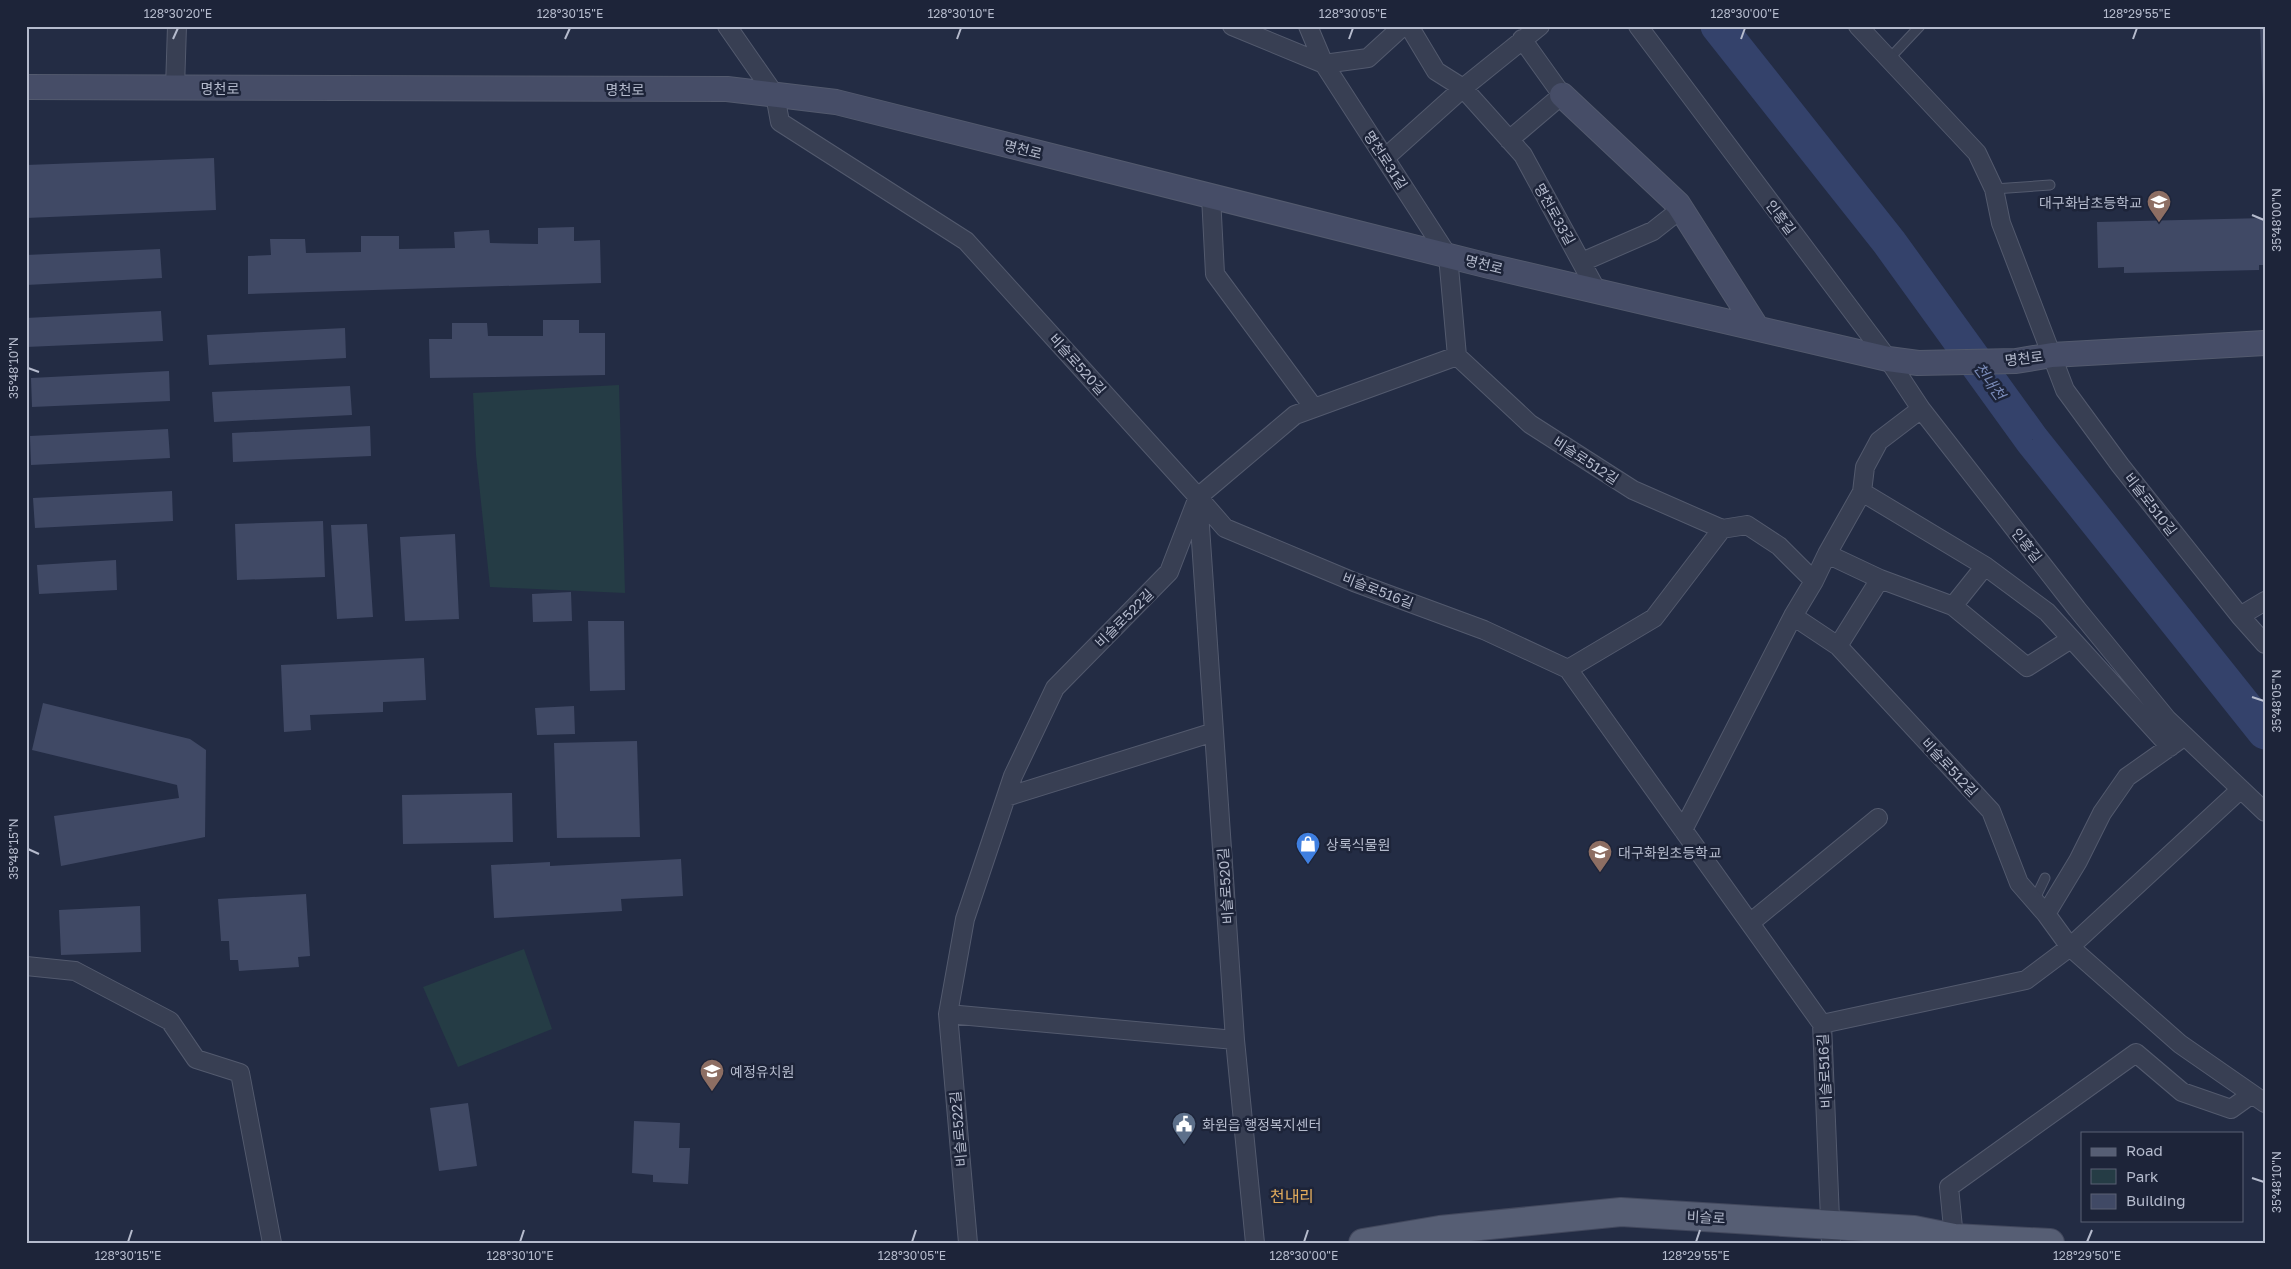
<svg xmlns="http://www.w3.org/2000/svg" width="2291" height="1269" font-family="'Golos Text','Noto Sans KR',sans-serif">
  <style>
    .green { fill: #253c45 }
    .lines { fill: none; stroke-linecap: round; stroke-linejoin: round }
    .river { stroke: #34426b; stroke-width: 35 }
    .building { fill: #404965 }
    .lane-casing { stroke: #535a6e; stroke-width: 11 }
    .street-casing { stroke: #535a6e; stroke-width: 20 }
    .secondary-casing { stroke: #535a6e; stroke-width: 26 }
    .primary-casing { stroke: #42485d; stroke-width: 30 }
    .lane { stroke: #383f53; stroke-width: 9 }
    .street { stroke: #383f53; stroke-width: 18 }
    .secondary { stroke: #464d67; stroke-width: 24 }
    .primary { stroke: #565e74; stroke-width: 28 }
    .ticks { fill: none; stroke: #b5bbcd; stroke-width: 2 }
    .labels { text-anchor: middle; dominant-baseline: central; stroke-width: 5; stroke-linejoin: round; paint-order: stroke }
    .street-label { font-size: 14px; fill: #b5bbcd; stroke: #1d2439 }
    .poi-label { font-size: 14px; fill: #b5bbcd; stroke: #1d2439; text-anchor: start }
    .water-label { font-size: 15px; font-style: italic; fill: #7a8bb8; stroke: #1d2439 }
    .quarter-label { font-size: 16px; fill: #e1ab5c; stroke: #1d2439 }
    .neatline { fill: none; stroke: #b5bbcd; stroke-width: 2 }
    .ticks-label { font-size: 12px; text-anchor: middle; fill: #b5bbcd }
  </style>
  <rect width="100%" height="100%" fill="#232c44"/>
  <path class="green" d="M619,385L625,593L490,587L476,455L473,393Z
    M524,949L552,1029L458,1067L423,987Z"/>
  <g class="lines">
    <path class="river" d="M1718,26L1889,242L2032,440L2265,732"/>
  </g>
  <path class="building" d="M2260,26H2265V101H2263Z
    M214,158L216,210L26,218V165Z
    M2265,218V265H2259V270L2124,273V267L2098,268L2097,222Z
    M574,227V241L600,240L601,283L248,294V256L271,255L270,239H305L306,253L361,252V236H399V249L455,248L454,232L489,230L490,243L538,244V228Z
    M160,249L162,278L26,285V255Z
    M161,311L163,341L26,347V318Z
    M543,320H579V333H605V375L430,378L429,339H452V323H487L488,336H543Z
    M345,328L346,358L209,365L207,335Z
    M169,371L170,401L32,407L31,378Z
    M350,386L352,415L214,422L212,392Z
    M370,426L371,456L233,462L232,433Z
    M168,429L170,458L31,465L30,436Z
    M172,491L173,521L35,528L33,498Z
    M323,521L325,577L237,580L235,524Z
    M367,524L373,617L337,619L331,525Z
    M455,534L459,619L405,621L400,537Z
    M116,560L117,590L39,594L37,565Z
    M571,592L572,621L533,622L532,594Z
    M588,621H624L625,690L590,691Z
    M424,658L426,700L383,702V712L310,715L311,730L284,732L281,665Z
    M43,703L190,739L206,750L205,837L61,866L54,816L179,798L177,785L32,750Z
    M574,706L575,734L537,735L535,708Z
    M637,741L640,837L557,838L554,743Z
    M512,793L513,842L403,844L402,795Z
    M681,859L683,896L621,899L622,911L494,918L491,865L550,862V866Z
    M306,894L310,956L298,957L299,967L239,971L238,960H230L229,941H221L218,899Z
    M140,906L141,952L61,955L59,910Z
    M468,1103L477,1166L439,1171L430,1108Z
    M634,1121L680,1123L679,1148H690L688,1184L653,1182V1175L632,1173Z"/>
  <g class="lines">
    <defs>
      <path id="lane" d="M1888,60L1920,26
        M1994,189L2050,185
        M2034,901L2045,878"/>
      <path id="street" d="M727,26L775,95L780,122L966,241L1198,497L1235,1040L1255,1243
        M1232,26L1324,64L1448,256L1457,356L1530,424L1633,490L1722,529L1747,525L1779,546L1814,581
        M1308,26L1324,64L1368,58L1403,26
        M1409,26L1436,71L1463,88L1523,155L1597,291
        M1638,26L1888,359L1921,409L2077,609L2167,719L2265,812
        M1858,26L1977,153L1994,189L2001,223L2065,390L2120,465L2240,616L2265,644
        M175,88L177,26
        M1509,140L1562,95L1522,39
        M1385,158L1463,88L1540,26
        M1211,196L1215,274L1314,408
        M1582,262L1653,231L1681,209
        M1862,492L1985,566L2047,612L2170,747
        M1198,497L1225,528L1354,582L1484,630L1568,669L1822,1024L1831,1243
        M1827,554L1880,579
        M1953,606L1985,566
        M1793,616L1838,646L1991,811L2019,883L2046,914L2070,947L2180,1044L2265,1103
        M2240,616L2265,601
        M1838,646L1880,579L1953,606L2027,667L2071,639
        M1568,669L1654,618L1722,529
        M1006,797L1214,732
        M1683,830L1793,616L1814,581L1827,554L1862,492L1865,467L1879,441L1921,409
        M2046,914L2078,861L2102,813L2127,777L2178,741
        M1750,923L1878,818
        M26,966L75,971L170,1021L196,1059L240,1073L272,1243
        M948,1014L1235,1040
        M1822,1024L2026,980L2070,947L2241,789
        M1954,1238L1949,1187L2136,1053L2182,1092L2231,1109L2252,1094
        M968,1243L948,1014L965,919L1013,776L1055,688L1169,572L1198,497L1295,415L1457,356"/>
      <path id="secondary" d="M26,87L727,89L836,102L1489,266L1888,359L1918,363L2016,361L2052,355L2265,343
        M1562,95L1678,204L1757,328"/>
      <path id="primary" d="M1363,1243L1440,1230L1621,1212L1914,1230L1954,1238L2050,1243"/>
    </defs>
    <use href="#lane" class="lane-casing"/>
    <use href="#street" class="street-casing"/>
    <use href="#secondary" class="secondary-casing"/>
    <use href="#primary" class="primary-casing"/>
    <use href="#lane" class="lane"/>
    <use href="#street" class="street"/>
    <use href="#secondary" class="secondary"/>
    <use href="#primary" class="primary"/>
  </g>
  <path class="ticks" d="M173,39L178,28M565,39L570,28M957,39L961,28M1349,39L1353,28M1741,39L1745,28M2133,39L2137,28M2252,215L2264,220M28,368L39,372M2252,697L2264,701M28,849L39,854M2252,1178L2264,1182M128,1242L132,1230M520,1242L524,1230M912,1242L916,1230M1304,1242L1308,1230M1696,1242L1700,1230M2087,1242L2092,1230"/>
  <defs>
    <symbol id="school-pin" viewBox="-11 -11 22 30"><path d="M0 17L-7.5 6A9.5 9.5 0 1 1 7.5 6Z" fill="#8d6e63" stroke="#1d2439"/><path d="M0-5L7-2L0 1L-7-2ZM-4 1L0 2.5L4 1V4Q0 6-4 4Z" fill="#fff"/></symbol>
    <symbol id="shop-pin" viewBox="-11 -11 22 30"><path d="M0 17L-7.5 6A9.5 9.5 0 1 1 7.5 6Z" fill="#3f7fe0" stroke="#1d2439"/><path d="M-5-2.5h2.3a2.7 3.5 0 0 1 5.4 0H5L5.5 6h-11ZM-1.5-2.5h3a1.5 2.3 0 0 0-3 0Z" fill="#fff"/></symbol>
    <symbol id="civic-pin" viewBox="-11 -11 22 30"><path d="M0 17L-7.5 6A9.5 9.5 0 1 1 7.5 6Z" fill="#5c6f8a" stroke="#1d2439"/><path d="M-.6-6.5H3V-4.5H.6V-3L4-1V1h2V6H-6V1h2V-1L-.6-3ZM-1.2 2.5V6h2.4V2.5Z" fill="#fff"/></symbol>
  </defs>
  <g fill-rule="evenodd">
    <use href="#school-pin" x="2145" y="188" width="28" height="38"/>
    <use href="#shop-pin" x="1294" y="830" width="28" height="38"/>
    <use href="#school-pin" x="1586" y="838" width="28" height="38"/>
    <use href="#school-pin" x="698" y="1057" width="28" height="38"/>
    <use href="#civic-pin" x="1170" y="1110" width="28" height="38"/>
  </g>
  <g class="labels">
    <g class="street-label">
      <text x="220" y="88">명천로</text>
      <text x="625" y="89">명천로</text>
      <text transform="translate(1023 149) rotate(14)">명천로</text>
      <text transform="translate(1386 160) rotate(57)">명천로31길</text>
      <text transform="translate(1555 214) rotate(61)">명천로33길</text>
      <text transform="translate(1781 217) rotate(53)">인흥길</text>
      <text transform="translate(1484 264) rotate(14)">명천로</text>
      <text transform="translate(2024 358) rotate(-7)">명천로</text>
      <text transform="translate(1078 364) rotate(48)">비슬로520길</text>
      <text transform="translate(1586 460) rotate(33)">비슬로512길</text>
      <text transform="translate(2151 504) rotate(52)">비슬로510길</text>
      <text transform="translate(2027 545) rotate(52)">인흥길</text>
      <text transform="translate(1378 590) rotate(21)">비슬로516길</text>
      <text transform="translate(1124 618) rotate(-45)">비슬로522길</text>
      <text transform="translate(1950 767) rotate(47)">비슬로512길</text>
      <text transform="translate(1225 886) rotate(-94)">비슬로520길</text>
      <text transform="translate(1824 1071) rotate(-93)">비슬로516길</text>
      <text transform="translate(958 1129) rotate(-95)">비슬로522길</text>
      <text transform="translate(1706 1217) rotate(3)">비슬로</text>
    </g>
    <g class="poi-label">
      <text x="2142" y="202" text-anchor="end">대구화남초등학교</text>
      <text x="1326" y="844">상록식물원</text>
      <text x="1618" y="852">대구화원초등학교</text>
      <text x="730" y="1071">예정유치원</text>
      <text x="1202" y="1124">화원읍 행정복지센터</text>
    </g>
    <g class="water-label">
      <text transform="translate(1990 381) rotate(54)">천내천</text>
    </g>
    <g class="quarter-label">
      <text x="1292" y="1196">천내리</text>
    </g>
  </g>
  <rect width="2291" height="1269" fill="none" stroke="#1d2439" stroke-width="55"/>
  <rect x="2081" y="1132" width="162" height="90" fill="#1d2439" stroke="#5a6074"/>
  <rect x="2091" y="1148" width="25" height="8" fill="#565e74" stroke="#5a6074"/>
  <text x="2126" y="1156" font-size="15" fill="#b5bbcd">Road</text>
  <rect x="2091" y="1169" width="25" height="15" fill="#253c45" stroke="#5a6074"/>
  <text x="2126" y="1182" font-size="15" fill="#b5bbcd">Park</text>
  <rect x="2091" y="1194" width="25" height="15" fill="#404965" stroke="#5a6074"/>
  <text x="2126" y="1206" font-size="15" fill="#b5bbcd">Building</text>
  <rect x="28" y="28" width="2236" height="1214" class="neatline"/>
  <g class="ticks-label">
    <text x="178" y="18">128°30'20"E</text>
    <text x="570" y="18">128°30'15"E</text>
    <text x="961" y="18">128°30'10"E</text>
    <text x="1353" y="18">128°30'05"E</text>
    <text x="1745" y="18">128°30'00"E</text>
    <text x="2137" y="18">128°29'55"E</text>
    <text transform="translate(2277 220) rotate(-90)" y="4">35°48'00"N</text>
    <text transform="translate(14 368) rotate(-90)" y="4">35°48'10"N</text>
    <text transform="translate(2277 701) rotate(-90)" y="4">35°48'05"N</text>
    <text transform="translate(14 849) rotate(-90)" y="4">35°48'15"N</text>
    <text transform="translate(2277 1182) rotate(-90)" y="4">35°48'10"N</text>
    <text x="128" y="1260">128°30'15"E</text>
    <text x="520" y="1260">128°30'10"E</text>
    <text x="912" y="1260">128°30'05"E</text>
    <text x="1304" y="1260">128°30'00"E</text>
    <text x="1696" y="1260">128°29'55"E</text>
    <text x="2087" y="1260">128°29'50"E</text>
  </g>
</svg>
